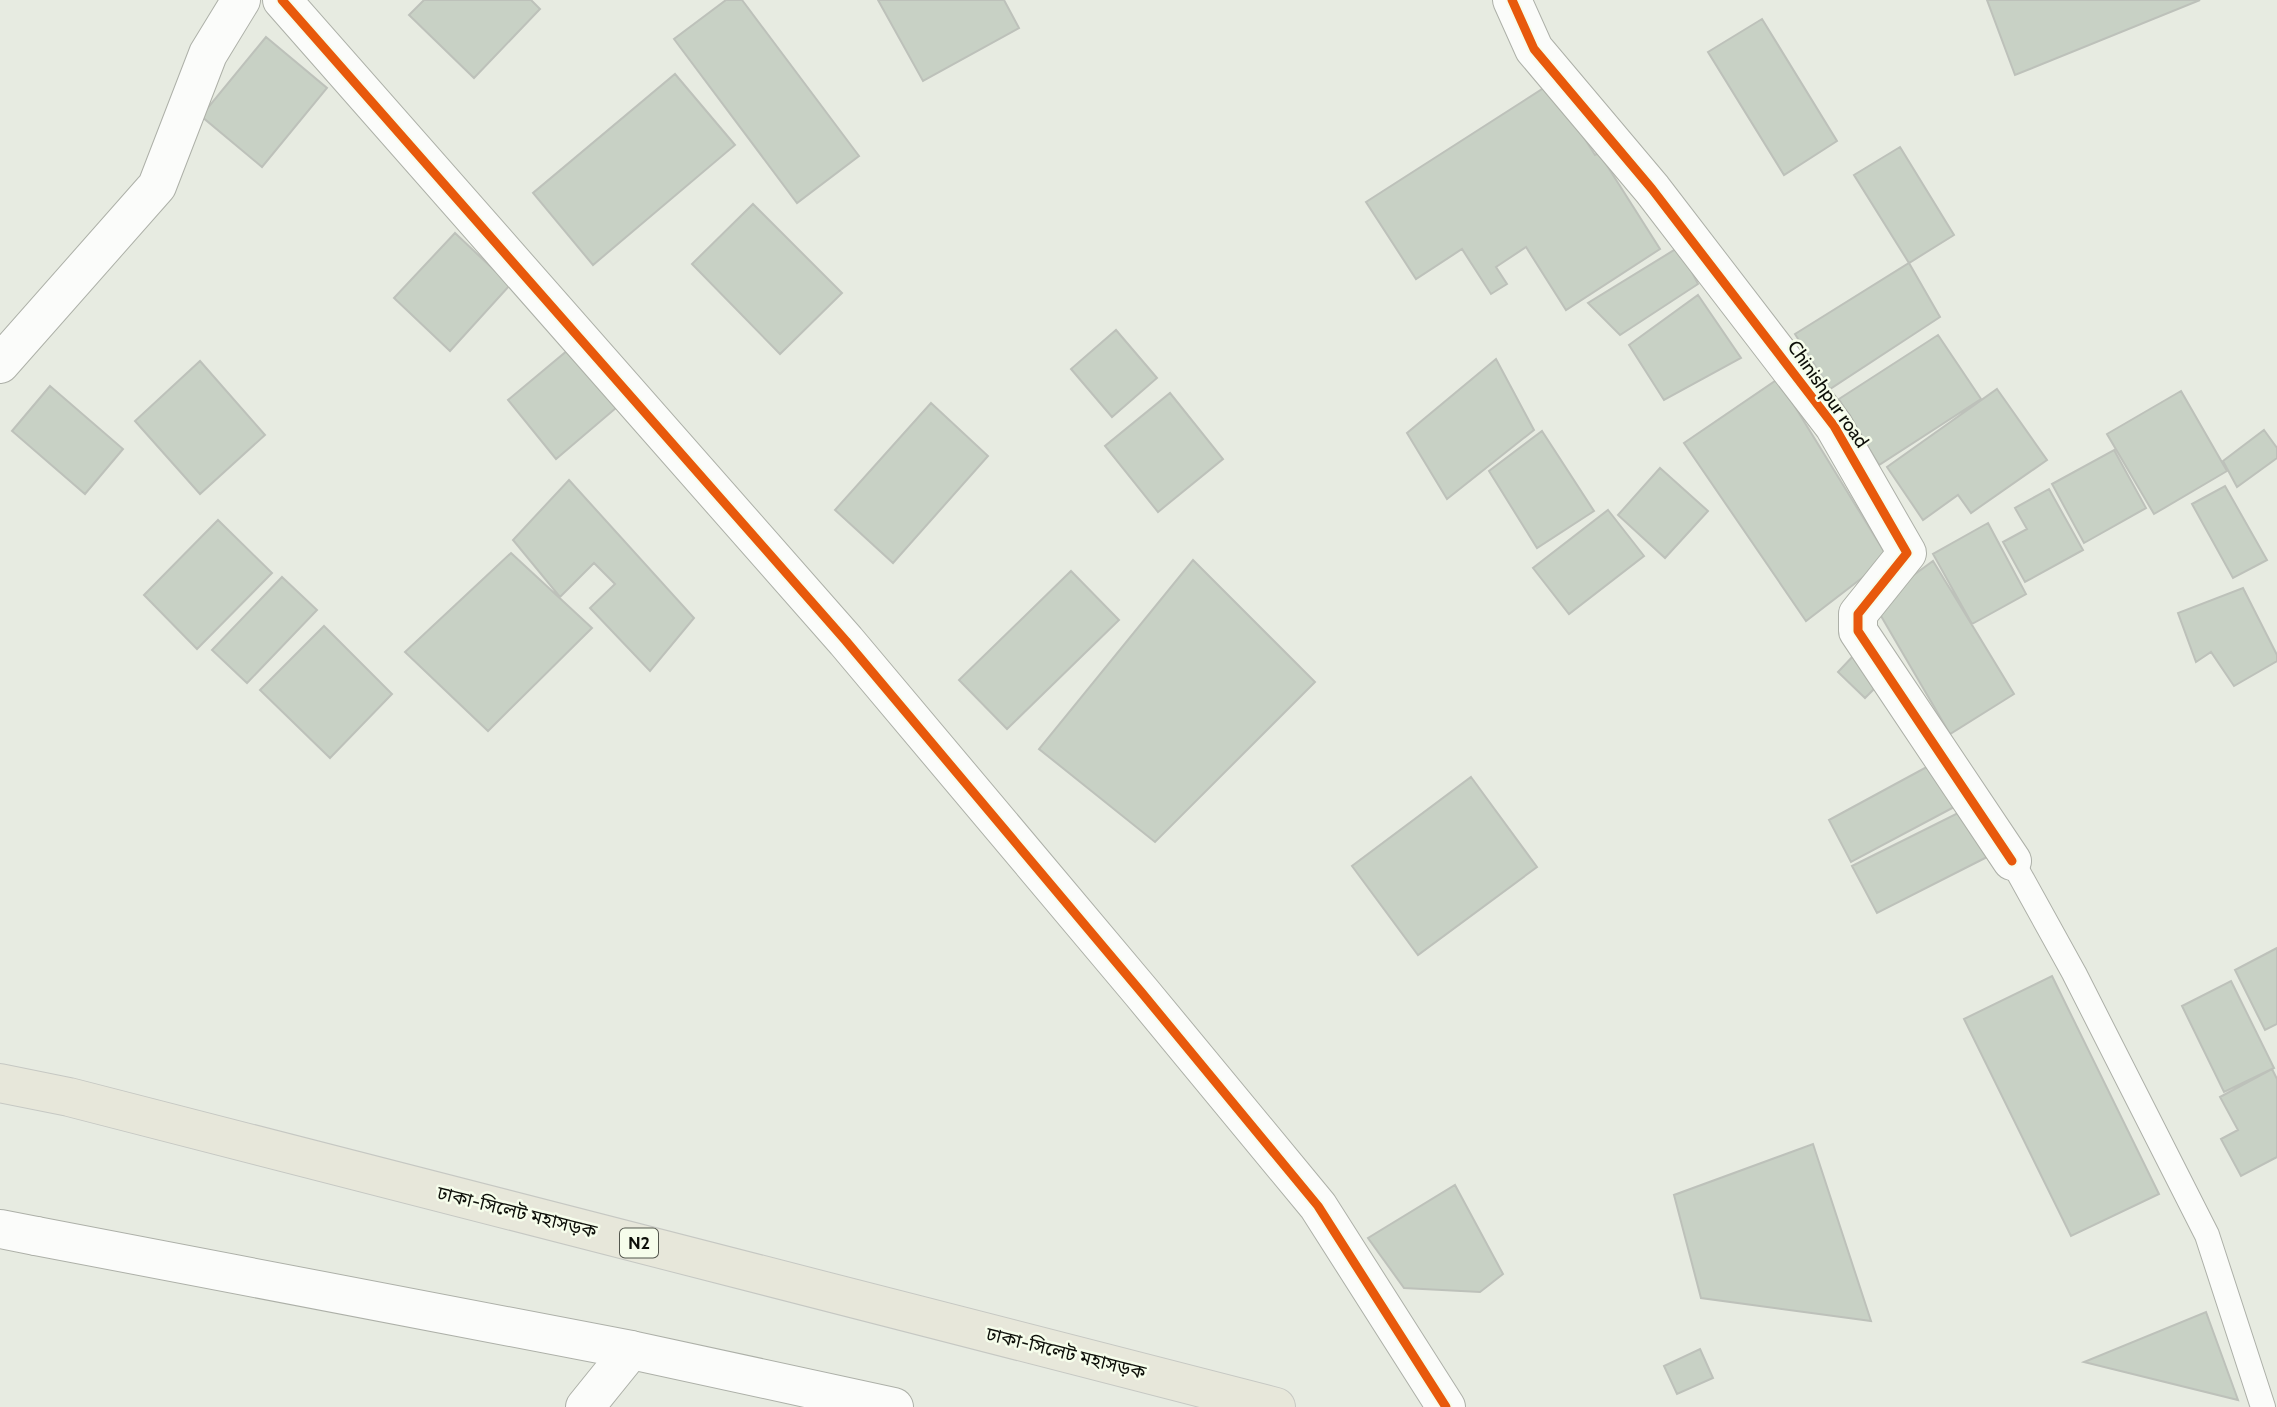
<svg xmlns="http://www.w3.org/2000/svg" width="2277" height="1407" font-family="Cabin,'Noto Sans Bengali',sans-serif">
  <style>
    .building { fill: #c8d1c5; stroke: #bdc1ba; stroke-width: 2 }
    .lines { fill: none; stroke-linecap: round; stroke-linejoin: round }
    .service-casing { stroke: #adb0a8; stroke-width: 26 }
    .minor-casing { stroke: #adb0a8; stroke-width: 40 }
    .tertiary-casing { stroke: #adb0a8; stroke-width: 40 }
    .trunk-casing { stroke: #c6c8c3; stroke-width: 40 }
    .service { stroke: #fbfcfa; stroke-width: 24 }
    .minor { stroke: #fbfcfa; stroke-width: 38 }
    .tertiary { stroke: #fbfcfa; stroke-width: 38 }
    .trunk { stroke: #e7e7da; stroke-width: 38 }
    .cycleway-casing { stroke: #f6fdeb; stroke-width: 13 }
    .cycleway { stroke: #e8590c; stroke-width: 9 }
    .labels { text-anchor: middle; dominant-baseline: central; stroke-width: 5; stroke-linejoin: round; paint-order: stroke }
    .shield { fill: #f6fdeb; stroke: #53564d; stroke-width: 2 }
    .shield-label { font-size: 18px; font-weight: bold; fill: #0d0f09 }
    .street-label { font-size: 19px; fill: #0d0f09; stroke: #f6fdeb }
  </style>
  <rect width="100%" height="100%" fill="#e7ebe1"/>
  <path class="building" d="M424,0H531L540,9L474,78L409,15Z
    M726,0H742L859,156L797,203L674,39Z
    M878,0H1004L1019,28L923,81Z
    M1987,0H2200L2015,75Z
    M1762,19L1837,141L1784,175L1708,52Z
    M266,37L327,88L262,167L201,116Z
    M675,74L735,145L593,265L533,193Z
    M1550,84L1595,155L1599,153L1660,249L1566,310L1526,247L1496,267L1507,284L1491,294L1462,249L1416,279L1366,202Z
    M1900,147L1954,235L1909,263L1854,175Z
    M753,204L842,293L780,354L692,264Z
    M455,233L510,285L450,351L394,298Z
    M1679,247L1698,284L1620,335L1588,303Z
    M1909,263L1940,317L1830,389L1795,334Z
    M1698,295L1741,358L1664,400L1629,345Z
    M1116,330L1157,378L1112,417L1071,369Z
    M1938,335L1981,399L1879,465L1839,399Z
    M568,350L616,408L556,459L508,400Z
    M1496,359L1534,430L1447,499L1407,433Z
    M200,361L265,435L200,494L135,421Z
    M1778,379L1888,558L1806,621L1684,443Z
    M50,386L123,449L85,494L12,431Z
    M1997,389L2047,460L1971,513L1958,495L1923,520L1887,467Z
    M2181,391L2227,471L2154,514L2107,434Z
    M1170,393L1223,459L1158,512L1105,446Z
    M931,403L988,456L893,563L835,510Z
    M2264,430L2277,448V458L2237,487L2223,461Z
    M1542,431L1594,511L1537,548L1489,471Z
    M2114,450L2146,508L2084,543L2052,484Z
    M1660,468L1708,511L1665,558L1618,515Z
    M569,480L694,618L650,671L590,608L615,584L594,563L560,597L513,540Z
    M2225,486L2267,560L2233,578L2192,504Z
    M2049,489L2083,550L2025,582L2003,542L2027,529L2015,508Z
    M1608,510L1644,556L1569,614L1533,568Z
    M218,520L272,573L197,649L144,595Z
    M1988,523L2026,594L1972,624L1933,554Z
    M511,553L592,628L488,731L405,652Z
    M1193,560L1315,682L1155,842L1039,749Z
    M1933,561L2014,694L1950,734L1874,604Z
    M1071,571L1119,620L1007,729L959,680Z
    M282,577L317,610L247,683L212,650Z
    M2243,588L2277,655V661L2234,686L2211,652L2196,662L2178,613Z
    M324,626L392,694L330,758L260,690Z
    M1856,653L1884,679L1865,698L1838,672Z
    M1934,763L1956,806L1851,862L1829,820Z
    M1471,777L1537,867L1418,955L1352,866Z
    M1962,811L1991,855L1877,913L1852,866Z
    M2277,948V1024L2265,1030L2235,970Z
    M2052,976L2159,1194L2071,1236L1964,1019Z
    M2231,981L2274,1068L2224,1092L2182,1006Z
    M2272,1069L2277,1079V1157L2241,1176L2221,1139L2238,1130L2220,1097Z
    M1813,1144L1871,1321L1701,1298L1674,1195Z
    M1455,1185L1503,1274L1480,1292L1404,1288L1368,1238Z
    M2206,1312L2238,1400L2084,1362Z
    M1700,1349L1713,1378L1677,1394L1664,1366Z"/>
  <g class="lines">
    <defs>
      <path id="service" d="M2012,861L2074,973L2207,1235L2263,1407"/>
      <path id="minor" d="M282,0L846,641L1142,993L1318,1206L1446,1407
        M1512,0L1534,49L1652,189L1834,426L1907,553L1858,614V631L2012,861
        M0,1229L36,1236
        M585,1407L631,1350"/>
      <path id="tertiary" d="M0,364L157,186L208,54L241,0
        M36,1236L631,1350L894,1407"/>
      <path id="trunk" d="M0,1083L69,1097L1276,1407"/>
    </defs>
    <use href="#service" class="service-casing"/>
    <use href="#minor" class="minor-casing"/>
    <use href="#tertiary" class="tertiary-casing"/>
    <use href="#trunk" class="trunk-casing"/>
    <use href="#service" class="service"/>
    <use href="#minor" class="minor"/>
    <use href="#tertiary" class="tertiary"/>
    <use href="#trunk" class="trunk"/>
    <defs>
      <path id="cycleway" d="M282,0L846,641L1142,993L1318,1206L1446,1407
        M1512,0L1534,49L1652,189L1834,426L1907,553L1858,614V631L2012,861"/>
    </defs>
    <use href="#cycleway" class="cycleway-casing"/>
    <use href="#cycleway" class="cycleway"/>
  </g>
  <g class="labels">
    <rect class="shield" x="620" y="1228.5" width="38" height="29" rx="5"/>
    <g class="shield-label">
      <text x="639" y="1243">N2</text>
    </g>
    <g class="street-label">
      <text transform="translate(1828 394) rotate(55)">Chinishpur road</text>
      <text transform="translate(517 1212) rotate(14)">ঢাকা-সিলেট মহাসড়ক</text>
      <text transform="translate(1066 1353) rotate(14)">ঢাকা-সিলেট মহাসড়ক</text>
    </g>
  </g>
</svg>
